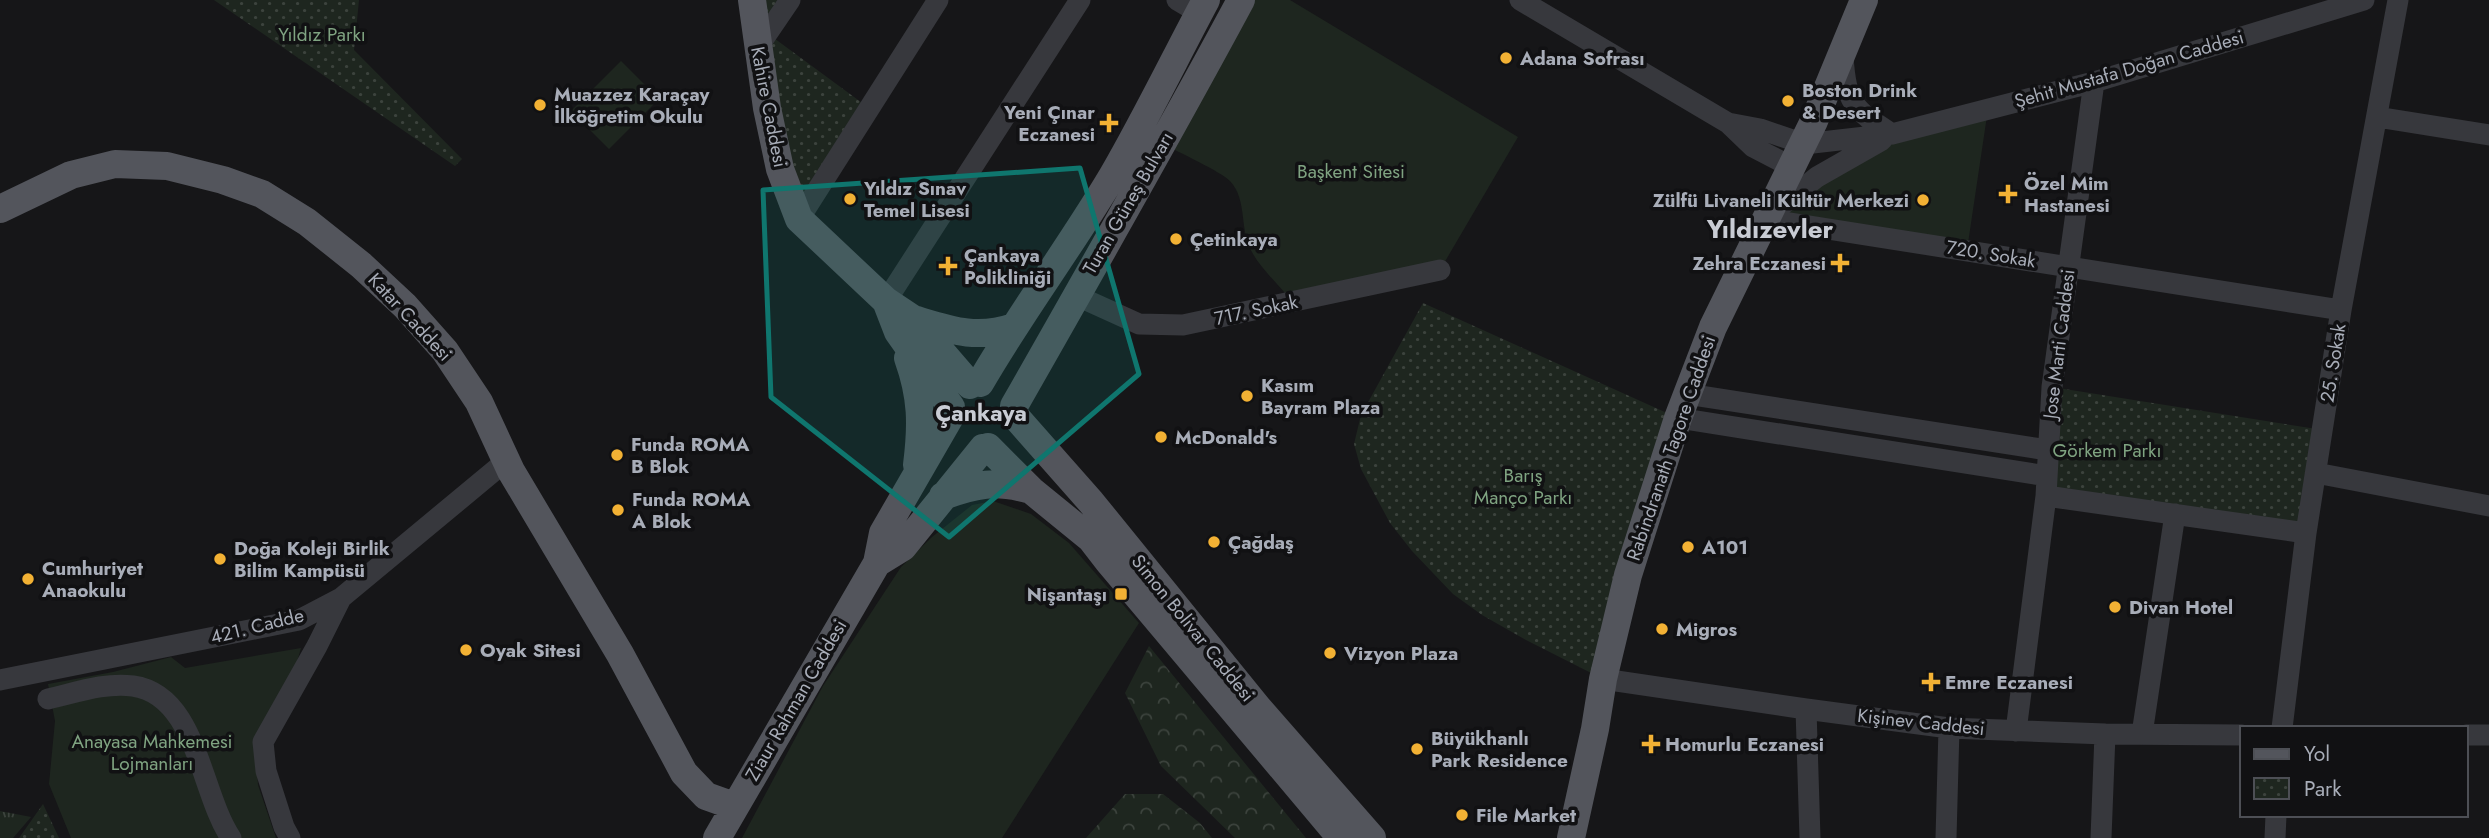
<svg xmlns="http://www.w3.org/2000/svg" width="2489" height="838" font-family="Jost,sans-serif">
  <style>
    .grass { fill: url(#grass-tufts) }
    .forest { fill: url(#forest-crowns) }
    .park { fill: url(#park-dots) }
    .garden { fill: #1e261f }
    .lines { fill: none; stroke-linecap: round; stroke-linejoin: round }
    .minor { stroke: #37383d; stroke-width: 21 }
    .major { stroke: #53555c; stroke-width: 28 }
    .marked { fill: #0f766e; fill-opacity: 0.2; stroke: #0f766e; stroke-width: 5; stroke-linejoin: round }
    .poi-dot { fill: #f2b134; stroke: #111113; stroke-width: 2.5 }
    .labels { text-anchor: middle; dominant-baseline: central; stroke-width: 7; stroke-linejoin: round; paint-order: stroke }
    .park-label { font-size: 19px; fill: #7fa381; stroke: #111113 }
    .poi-label { font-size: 19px; font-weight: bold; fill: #a8adb8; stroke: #111113; text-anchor: start }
    .street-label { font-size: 19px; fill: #a8adb8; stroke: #111113 }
    .quarter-label { font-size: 23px; font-weight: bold; fill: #c9ccd4; stroke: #111113 }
    .district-label { font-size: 26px; font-weight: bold; fill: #c9ccd4; stroke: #111113 }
  </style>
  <defs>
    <pattern id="grass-tufts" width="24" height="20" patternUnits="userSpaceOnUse" patternTransform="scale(1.75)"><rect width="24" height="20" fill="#1e261f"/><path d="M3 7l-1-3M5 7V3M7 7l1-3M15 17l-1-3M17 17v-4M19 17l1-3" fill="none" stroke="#3c433d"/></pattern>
    <pattern id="forest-crowns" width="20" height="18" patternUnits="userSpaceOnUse" patternTransform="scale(1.75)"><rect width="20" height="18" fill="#1e261f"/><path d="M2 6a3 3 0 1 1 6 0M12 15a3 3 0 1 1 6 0" fill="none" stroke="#3c433d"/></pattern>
    <pattern id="park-dots" width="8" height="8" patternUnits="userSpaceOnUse" patternTransform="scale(1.75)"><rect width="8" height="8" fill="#1e261f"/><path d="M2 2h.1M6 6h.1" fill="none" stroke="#3c433d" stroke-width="1.8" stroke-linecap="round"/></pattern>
  </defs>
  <rect width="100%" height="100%" fill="#161618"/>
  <path class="grass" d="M0,811L31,817L13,838H0Z"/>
  <path class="forest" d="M1149,646L1306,838H1235L1161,766L1125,693Z
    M1125,794H1163L1200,823L1212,838H1086Z"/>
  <path class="park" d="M214,0H359L354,50L462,159L455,166Z
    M752,0H789L767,33L869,108L799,219Z
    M1423,303L1678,418L1603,679L1526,640L1482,615L1453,594L1412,551L1390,523L1361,469L1354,444L1361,415Z
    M2052,387L2323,430L2306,533L2046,496Z
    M43,804L59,838H19Z"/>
  <path class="garden" d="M1241,0H1290L1518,137L1440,270L1293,303C1281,287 1260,268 1252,252C1239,231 1248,200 1230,181C1220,171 1178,152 1163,144Z
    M621,61L659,99L609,149L571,111Z
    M1988,109L1967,250L1765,219L1846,160Z
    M993,501L1031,514L1069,543L1139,623L1002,838H742L823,686L901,567L932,537L972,505Z
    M301,648L297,662L255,742L258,785L276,838H71L49,784L55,721L48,684L113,672L171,657L185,668Z"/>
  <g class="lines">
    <path class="minor" d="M1177,0L1199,13
      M1520,0L1728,123L1753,147L1792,167
      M758,47L790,0
      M1843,56C1846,103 1853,109 1892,134
      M2377,117L2489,135
      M1728,123L1760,129L1804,144L1892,134L2094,82L2364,0
      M1772,213L1817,177L1882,140
      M799,219L938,0
      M1765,219L2341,310
      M1075,295L1139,324L1183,325L1440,270
      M886,301L1080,0
      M1687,394L2048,450
      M1678,418L2047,476
      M2316,473L2489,506
      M2046,496L2306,533
      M1603,679L1806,709L1949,728L2105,734L2242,735
      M0,680L299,620L341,598L506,461
      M48,699C75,693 105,682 133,686C197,695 200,792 231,838
      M1806,709L1810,838
      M2282,728L2306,533L2341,310L2398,0
      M2016,731L2046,496L2052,387L2094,82
      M2142,734L2175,514
      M2466,735H2489
      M290,838L284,827L266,771L263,742L317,646L341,598
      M1946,838L1949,728
      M2101,838L2105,734
      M2275,838L2276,815"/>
    <path class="major" d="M752,0L767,108L780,169L799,219L886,301L898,332L951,407
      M0,209L71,175L115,164L167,166L223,180L262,194L307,222L361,265L405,306L445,351L479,402L511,471L620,654L684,773L706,796L734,806
      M886,301L913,319L970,385
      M913,319C950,330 976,340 1014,327
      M908,358C922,397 922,425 917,465
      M980,383C1021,312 1071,246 1113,175C1146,118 1175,58 1206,0
      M1014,406C1091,271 1168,136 1241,0
      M1016,417L1091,502L1259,709L1372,838
      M988,447L1031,490L1091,539L1108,561L1341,838
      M943,496C976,484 995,480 1031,490
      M877,563L903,547L983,448
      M717,838L877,563L883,533L950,417
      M1571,838L1595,729L1603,679L1628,575L1678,418L1713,327L1814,121L1864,0"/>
  </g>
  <path class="marked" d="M1080,168L1139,374L949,537L771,397L763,190Z"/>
  <g class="poi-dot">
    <circle cx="1506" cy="58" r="7"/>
    <circle cx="1788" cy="101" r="7"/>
    <circle cx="540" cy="105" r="7"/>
    <path d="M1105.5 112.5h7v7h7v7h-7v7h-7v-7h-7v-7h7z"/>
    <path d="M2004.5 183.5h7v7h7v7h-7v7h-7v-7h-7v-7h7z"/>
    <circle cx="850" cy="199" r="7"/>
    <circle cx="1923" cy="200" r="7"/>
    <circle cx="1176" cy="239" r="7"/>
    <path d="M1836.5 252.5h7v7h7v7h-7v7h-7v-7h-7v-7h7z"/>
    <path d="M944.5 255.5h7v7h7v7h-7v7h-7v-7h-7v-7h7z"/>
    <circle cx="1247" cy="396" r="7"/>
    <circle cx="1161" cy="437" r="7"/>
    <circle cx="617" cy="455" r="7"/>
    <circle cx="618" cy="510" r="7"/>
    <circle cx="1214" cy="542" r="7"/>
    <circle cx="1688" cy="547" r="7"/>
    <circle cx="220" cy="559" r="7"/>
    <circle cx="28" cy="579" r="7"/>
    <rect x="1114" y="587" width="14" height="14" rx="3.5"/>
    <circle cx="2115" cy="607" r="7"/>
    <circle cx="1662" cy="629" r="7"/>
    <circle cx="466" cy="650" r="7"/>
    <circle cx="1330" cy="653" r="7"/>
    <path d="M1927.5 671.5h7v7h7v7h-7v7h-7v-7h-7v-7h7z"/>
    <path d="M1647.5 733.5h7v7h7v7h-7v7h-7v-7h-7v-7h7z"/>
    <circle cx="1417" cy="749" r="7"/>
    <circle cx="1462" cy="815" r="7"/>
  </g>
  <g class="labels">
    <g class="park-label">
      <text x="322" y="34">Yıldız Parkı</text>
      <text x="1351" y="171">Başkent Sitesi</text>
      <text x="2107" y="450">Görkem Parkı</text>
      <text x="1523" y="475">Barış<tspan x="1523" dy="22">Manço Parkı</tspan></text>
      <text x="152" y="741">Anayasa Mahkemesi<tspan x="152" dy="22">Lojmanları</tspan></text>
    </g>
    <g class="poi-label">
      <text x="1520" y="58">Adana Sofrası</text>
      <text x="1802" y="90">Boston Drink<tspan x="1802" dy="22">&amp; Desert</tspan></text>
      <text x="554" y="94">Muazzez Karaçay<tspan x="554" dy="22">İlköğretim Okulu</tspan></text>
      <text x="1095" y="112" text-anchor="end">Yeni Çınar<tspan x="1095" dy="22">Eczanesi</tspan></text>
      <text x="2024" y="183">Özel Mim<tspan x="2024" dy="22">Hastanesi</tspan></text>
      <text x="864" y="188">Yıldız Sınav<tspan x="864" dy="22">Temel Lisesi</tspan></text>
      <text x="1909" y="200" text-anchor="end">Zülfü Livaneli Kültür Merkezi</text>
      <text x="1190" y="239">Çetinkaya</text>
      <text x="964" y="255">Çankaya<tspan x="964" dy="22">Polikliniği</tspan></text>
      <text x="1826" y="263" text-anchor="end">Zehra Eczanesi</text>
      <text x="1261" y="385">Kasım<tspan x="1261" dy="22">Bayram Plaza</tspan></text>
      <text x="1175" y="437">McDonald's</text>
      <text x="631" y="444">Funda ROMA<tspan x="631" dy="22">B Blok</tspan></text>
      <text x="632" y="499">Funda ROMA<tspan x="632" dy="22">A Blok</tspan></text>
      <text x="1228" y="542">Çağdaş</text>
      <text x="1702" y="547">A101</text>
      <text x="234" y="548">Doğa Koleji Birlik<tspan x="234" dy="22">Bilim Kampüsü</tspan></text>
      <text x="42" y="568">Cumhuriyet<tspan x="42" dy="22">Anaokulu</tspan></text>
      <text x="1107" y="594" text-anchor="end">Nişantaşı</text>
      <text x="2129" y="607">Divan Hotel</text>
      <text x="1676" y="629">Migros</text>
      <text x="480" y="650">Oyak Sitesi</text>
      <text x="1344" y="653">Vizyon Plaza</text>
      <text x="1945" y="682">Emre Eczanesi</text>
      <text x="1431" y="738">Büyükhanlı<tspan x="1431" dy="22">Park Residence</tspan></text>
      <text x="1665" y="744">Homurlu Eczanesi</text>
      <text x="1476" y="815">File Market</text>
    </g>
    <g class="street-label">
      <text transform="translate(2129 69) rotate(-16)">Şehit Mustafa Doğan Caddesi</text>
      <text transform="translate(769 107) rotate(79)">Kahire Caddesi</text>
      <text transform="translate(1128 203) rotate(-60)">Turan Güneş Bulvarı</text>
      <text transform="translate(1991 254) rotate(9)">720. Sokak</text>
      <text transform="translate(1256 310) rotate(-12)">717. Sokak</text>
      <text transform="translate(410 317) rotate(47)">Katar Caddesi</text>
      <text transform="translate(2059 344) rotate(-83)">Jose Marti Caddesi</text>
      <text transform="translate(2333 363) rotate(-81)">25. Sokak</text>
      <text transform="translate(1671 448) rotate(-71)">Rabindranath Tagore Caddesi</text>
      <text transform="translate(257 626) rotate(-14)">421. Cadde</text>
      <text transform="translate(1193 628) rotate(51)">Simon Bolivar Caddesi</text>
      <text transform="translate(796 700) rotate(-60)">Ziaur Rahman Caddesi</text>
      <text transform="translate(1921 722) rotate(6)">Kişinev Caddesi</text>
    </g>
    <g class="quarter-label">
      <text x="981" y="413">Çankaya</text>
    </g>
    <g class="district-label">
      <text x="1770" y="229">Yıldızevler</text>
    </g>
  </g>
  <rect x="2240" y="726" width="228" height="91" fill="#111113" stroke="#4d4f55" stroke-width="2"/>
  <rect x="2254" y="749" width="35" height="10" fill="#53555c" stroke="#4d4f55" stroke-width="2"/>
  <text x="2304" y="761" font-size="21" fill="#a8adb8">Yol</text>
  <rect x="2254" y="778" width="35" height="21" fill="url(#park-dots)" stroke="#4d4f55" stroke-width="2"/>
  <text x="2304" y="796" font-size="21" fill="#a8adb8">Park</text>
</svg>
